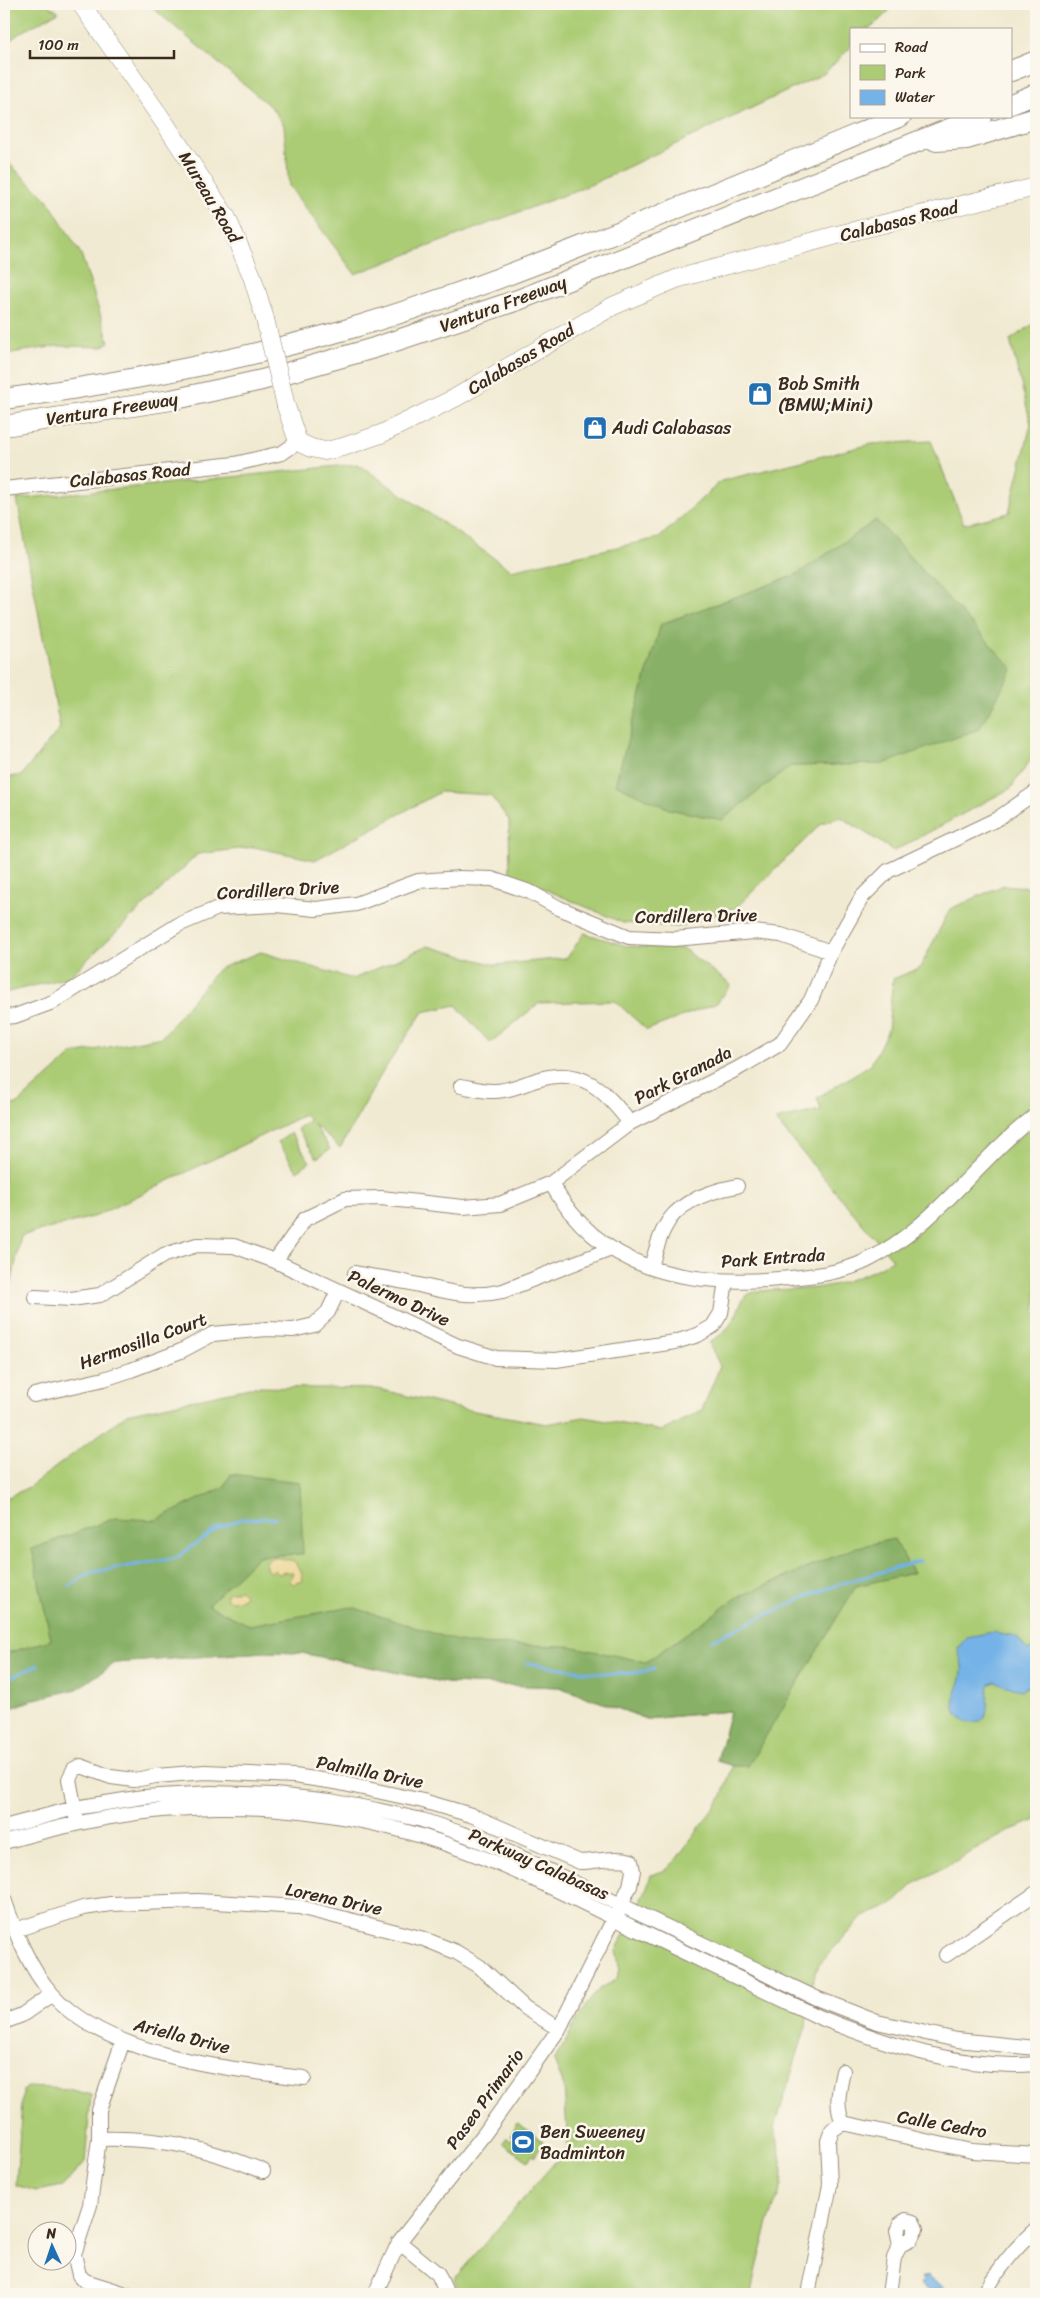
<svg xmlns="http://www.w3.org/2000/svg" width="1040" height="2298" font-family="Sriracha,sans-serif">
  <style>
    .green { fill: #abcc75; stroke: #737b4a; fill-rule: evenodd }
    .forest { fill: #88b066; stroke: #626d42 }
    .sand { fill: #eeda9e; stroke: #94825e }
    .water { fill: #75b2e7; stroke: #586e82 }
    .lines { fill: none; stroke-linecap: round; stroke-linejoin: round }
    .stream { stroke: #75b2e7; stroke-width: 3 }
    .minor-casing { stroke: #968a78; stroke-width: 16 }
    .major-casing { stroke: #968a78; stroke-width: 19 }
    .highway-casing { stroke: #968a78; stroke-width: 22 }
    .minor { stroke: #fff; stroke-width: 14 }
    .major { stroke: #fff; stroke-width: 18 }
    .highway { stroke: #fff; stroke-width: 20 }
    .major-bridge-casing { stroke: #968a78; stroke-width: 19; stroke-linecap: butt }
    .major-bridge { stroke: #fff; stroke-width: 18 }
    .labels { text-anchor: middle; dominant-baseline: central; stroke-width: 5; stroke-linejoin: round; paint-order: stroke }
    .street-label { font-size: 18px; fill: #3b2a1e; stroke: #fbf7ec }
    .poi-label { font-size: 18px; fill: #3b2a1e; stroke: #fbf7ec; text-anchor: start }
  </style>
  <rect width="100%" height="100%" fill="#fbf7ec"/>
  <filter id="ink" filterUnits="userSpaceOnUse"><feTurbulence type="fractalNoise" baseFrequency=".02" numOctaves="2"/><feDisplacementMap in="SourceGraphic" scale="10" xChannelSelector="R" yChannelSelector="G"/><feConvolveMatrix kernelMatrix="1 2 1 2 8 2 1 2 1" color-interpolation-filters="sRGB"/></filter>
  <filter id="wash" filterUnits="userSpaceOnUse"><feTurbulence type="fractalNoise" baseFrequency=".0096" numOctaves="4" result="noise"/><feDisplacementMap in="SourceGraphic" scale="20" xChannelSelector="R" yChannelSelector="G"/><feGaussianBlur stdDeviation="1.12" result="paint"/><feColorMatrix in="noise" values="0 0 0 0 0 0 0 0 0 0 0 0 0 0 0 0 0 1.4 0 .05"/><feComposite in="paint" operator="in"/></filter>
  <g filter="url(#wash)">
    <rect width="100%" height="100%" fill="#f1ead2"/>
    <path class="green" d="M4,4H46L59,12L21,32L4,45Z
      M148,4H896L870,29H851V47L825,73L588,186L355,274L289,186L284,125L272,108Z
      M4,159L47,199L81,254L109,342L103,347L58,346L4,354Z
      M1036,322V752L1011,788L894,851L841,817L822,823L737,907L679,927L623,923L510,874L509,820L490,795L440,792L315,860L254,847L198,854L69,977L4,993V778L22,775L60,728L17,499L358,464L511,570L659,538L721,481L872,444L931,441L964,524L1009,513L1031,424L1010,340ZM876,521L883,764L791,766L661,624L796,575Z
      M1004,885L1036,888V1820L1011,1830L914,1884L892,1905L861,1918L819,1965L811,1986L806,2026L775,2127L783,2172L782,2186L767,2226L756,2268L751,2294H460L454,2279L568,2147L564,2086L554,2061L584,2008L600,1988L613,1982L617,1978L620,1970L616,1951L647,1887L651,1875L666,1870L675,1861L721,1798L733,1766L717,1761L730,1711L647,1719L559,1687L447,1683L302,1653L264,1652L115,1663L77,1689L4,1700V1499L29,1487L127,1414L254,1387L378,1389L458,1408L547,1424L584,1417L662,1431L702,1410L720,1366L709,1343C718,1337 726,1331 732,1322C739,1313 739,1300 749,1294C759,1288 801,1290 814,1288C843,1285 868,1274 893,1260L775,1120L821,1110L817,1098L871,1064L888,1030L893,979L920,968L950,909Z
      M584,933L627,946L684,949L731,985L717,1003L647,1030L615,1001L539,1003L490,1043L456,1005L423,1012L382,1073L340,1148L313,1123L330,1149L317,1158L297,1129L310,1120L304,1115L96,1216L21,1236L4,1320V1102L16,1105L73,1054L162,1037L218,969L261,952L353,979L428,946L495,965L567,958Z
      M291,1133L310,1162L297,1171L278,1142Z
      M28,2087L68,2089L91,2095L85,2162L63,2186L36,2191L16,2185L23,2090Z
      M518,2123L543,2141L535,2157L532,2155L528,2161L503,2143L507,2137L511,2140L513,2137L510,2135Z"/>
    <path class="forest" d="M876,520L1013,669L979,729L883,764L791,766L722,820L669,809L615,784L661,624L796,575Z
      M231,1474L300,1482L303,1554L258,1556L208,1605L249,1625L352,1607L467,1644L569,1646L646,1662L738,1597L857,1547L894,1539L913,1573L856,1586L748,1766H733L717,1761L730,1711L647,1719L559,1687L447,1683L302,1653L264,1652L115,1663L77,1689L35,1699L4,1711V1654L51,1640L32,1549L115,1518L156,1520L224,1487Z"/>
    <path class="sand" d="M273,1557L294,1561L301,1571L303,1581L293,1584L290,1581L293,1572H285L279,1574L274,1570L271,1572L266,1569V1561Z
      M240,1590L245,1595L243,1599L231,1601L226,1599L227,1593Z"/>
    <path class="water" d="M993,1632L1016,1636L1027,1650L1036,1648V1681L1022,1690L1007,1687L996,1681L990,1683C983,1699 996,1724 969,1723C941,1707 961,1691 962,1671C963,1663 959,1656 958,1648L967,1637Z
      M927,2275L945,2288L944,2294H934L921,2283L923,2281L921,2277H926Z"/>
    <g class="lines">
      <path class="stream" d="M70,1586L88,1573L176,1558L216,1529L241,1519L275,1518
        M712,1640L807,1596L843,1583L920,1561
        M526,1663C562,1667 621,1682 654,1668
        M4,1680L38,1665"/>
    </g>
  </g>
  <g filter="url(#ink)">
    <g class="lines">
      <defs>
        <path id="minor" d="M4,489L235,464L282,453L298,442
          M4,1017L15,1016L53,1002L178,925L218,908L276,905L316,909L356,904L418,881L460,878L492,879L530,892L559,908L629,937L674,939L754,932L781,935L831,952
          M461,1086C472,1088 484,1092 495,1091C510,1091 525,1083 540,1079C583,1066 606,1092 630,1123
          M551,1183C600,1271 687,1287 779,1279C810,1276 840,1274 868,1260C935,1227 977,1160 1036,1115
          M275,1261L305,1219L345,1199L381,1198L463,1207L500,1204L551,1183L630,1123L737,1069L780,1044L811,1000L831,952L862,897L888,871L997,819L1036,792
          M651,1267C655,1254 658,1239 665,1227C677,1202 711,1191 737,1186
          M355,1273C372,1277 388,1278 405,1282C440,1289 465,1300 503,1291L611,1249
          M35,1297L71,1299L100,1295L164,1255L197,1245L234,1246L275,1261L458,1346L496,1358L556,1360L675,1342L698,1335L713,1326L721,1313L726,1281
          M34,1395L104,1379L131,1370L181,1351L213,1334L267,1329L293,1330L314,1325L328,1312L338,1291
          M77,1822L69,1779L74,1769L81,1766L111,1777L134,1780L156,1776L205,1772L294,1776L335,1782L423,1801L471,1815L580,1862C596,1862 615,1856 631,1861L633,1871L630,1886L559,2029L485,2133L399,2242L375,2294
          M4,1827L75,1808L143,1797L211,1793L275,1795L330,1801L377,1810L422,1820L466,1835L520,1857L816,1998L877,2022L957,2040L1036,2048
          M4,1842C75,1822 142,1808 216,1807C293,1806 373,1819 446,1844C511,1866 574,1898 636,1929C697,1958 758,1988 819,2017C887,2045 962,2070 1036,2064
          M4,1899C15,1932 29,1968 52,1994C106,2056 227,2069 304,2078
          M15,1930L83,1908L111,1904L198,1901L299,1907L424,1939L456,1952L479,1966L525,2008L559,2029
          M946,1955L1036,1893
          M4,2022L22,2015L52,1994
          M123,2041L99,2110V2139L90,2205L74,2254L79,2275L85,2281L126,2294
          M843,2123L972,2151L1036,2155
          M843,2123C835,2105 839,2091 843,2071
          M99,2139C160,2137 207,2148 263,2171
          M399,2242L438,2274L447,2294
          M808,2294L830,2185L828,2141L832,2130L843,2123
          M889,2294L894,2258L900,2245L897,2231L900,2224L906,2220L913,2222L916,2229L910,2240L900,2245
          M984,2294C998,2269 1015,2248 1036,2229"/>
        <path id="major" d="M81,4L166,125L227,218L252,276L265,319
          M286,406L298,442L311,448L325,451L343,447L381,434L455,398L613,306L676,279L837,235L1036,187"/>
        <path id="highway" d="M1011,71L1036,61
          M1011,104L1036,94
          M936,141L967,139L1036,118
          M4,399C119,383 235,362 348,329C427,306 504,277 580,247C688,205 795,160 901,116
          M4,426L171,400L262,380L374,348L518,300L982,116"/>
      </defs>
      <use href="#minor" class="minor-casing"/>
      <use href="#major" class="major-casing"/>
      <use href="#highway" class="highway-casing"/>
      <use href="#minor" class="minor"/>
      <use href="#major" class="major"/>
      <use href="#highway" class="highway"/>
      <defs>
        <path id="major-bridge" d="M265,319L286,406"/>
      </defs>
      <use href="#major-bridge" class="major-bridge-casing"/>
      <use href="#major-bridge" class="major-bridge"/>
    </g>
  </g>
  <defs>
    <symbol id="shop-square" viewBox="-11 -11 22 22"><rect x="-9" y="-9" width="18" height="18" rx="4" fill="#1f6fb2" stroke="#fbf7ec"/><path d="M-5-2.5h2.3a2.7 3.5 0 0 1 5.4 0H5L5.5 6h-11ZM-1.5-2.5h3a1.5 2.3 0 0 0-3 0Z" fill="#fff"/></symbol>
    <symbol id="stadium-square" viewBox="-11 -11 22 22"><rect x="-9" y="-9" width="18" height="18" rx="4" fill="#1f6fb2" stroke="#fbf7ec"/><path d="M0-5a6.5 5 0 1 0 0 10a6.5 5 0 1 0 0-10ZM-3.5-1.8h7v3.6h-7Z" fill="#fff"/></symbol>
  </defs>
  <g fill-rule="evenodd">
    <use href="#shop-square" x="746" y="380" width="28" height="28"/>
    <use href="#shop-square" x="581" y="414" width="28" height="28"/>
    <use href="#stadium-square" x="509" y="2128" width="28" height="28"/>
  </g>
  <g class="labels">
    <g class="street-label">
      <text transform="translate(210 197) rotate(59)">Mureau Road</text>
      <text transform="translate(899 221) rotate(-14)">Calabasas Road</text>
      <text transform="translate(503 304) rotate(-20)">Ventura Freeway</text>
      <text transform="translate(521 359) rotate(-31)">Calabasas Road</text>
      <text transform="translate(112 409) rotate(-9)">Ventura Freeway</text>
      <text transform="translate(130 475) rotate(-6)">Calabasas Road</text>
      <text transform="translate(278 890) rotate(-3)">Cordillera Drive</text>
      <text transform="translate(696 916) rotate(-1)">Cordillera Drive</text>
      <text transform="translate(683 1075) rotate(-27)">Park Granada</text>
      <text transform="translate(773 1258) rotate(-4)">Park Entrada</text>
      <text transform="translate(399 1298) rotate(25)">Palermo Drive</text>
      <text transform="translate(143 1341) rotate(-20)">Hermosilla Court</text>
      <text transform="translate(370 1772) rotate(11)">Palmilla Drive</text>
      <text transform="translate(539 1864) rotate(24)">Parkway Calabasas</text>
      <text transform="translate(334 1899) rotate(12)">Lorena Drive</text>
      <text transform="translate(182 2036) rotate(14)">Ariella Drive</text>
      <text transform="translate(485 2099) rotate(-54)">Paseo Primario</text>
      <text transform="translate(942 2124) rotate(10)">Calle Cedro</text>
    </g>
    <g class="poi-label">
      <text x="778" y="384">Bob Smith<tspan x="778" dy="21">(BMW;Mini)</tspan></text>
      <text x="612" y="428">Audi Calabasas</text>
      <text x="540" y="2132">Ben Sweeney<tspan x="540" dy="21">Badminton</tspan></text>
    </g>
  </g>
  <rect width="1040" height="2298" fill="none" stroke="#fbf7ec" stroke-width="20"/>
  <rect x="850" y="28" width="162" height="90" fill="#fbf7ec" stroke="#aea59a"/>
  <rect x="860" y="44" width="25" height="8" fill="#ffffff" stroke="#aea59a"/>
  <text x="895" y="52" font-size="15" fill="#3b2a1e">Road</text>
  <rect x="860" y="65" width="25" height="15" fill="#abcc75" stroke="#aea59a"/>
  <text x="895" y="78" font-size="15" fill="#3b2a1e">Park</text>
  <rect x="860" y="90" width="25" height="15" fill="#75b2e7" stroke="#aea59a"/>
  <text x="895" y="102" font-size="15" fill="#3b2a1e">Water</text>
  <g transform="translate(52 2246) rotate(357)"><circle r="24" fill="#fbf7ec" stroke="#aea59a"/>
  <path d="M0-4L9 19L0 12L-9 19Z" fill="#1f6fb2"/>
  <text y="-8" font-size="14" font-weight="bold" text-anchor="middle" fill="#3b2a1e">N</text>
  </g>
  <path d="M30 50v8h144v-8" fill="none" stroke="#3b2a1e" stroke-width="2.5"/>
  <text x="38" y="50" font-size="15" fill="#3b2a1e" stroke="#fbf7ec" stroke-width="4" paint-order="stroke">100 m</text>
</svg>
